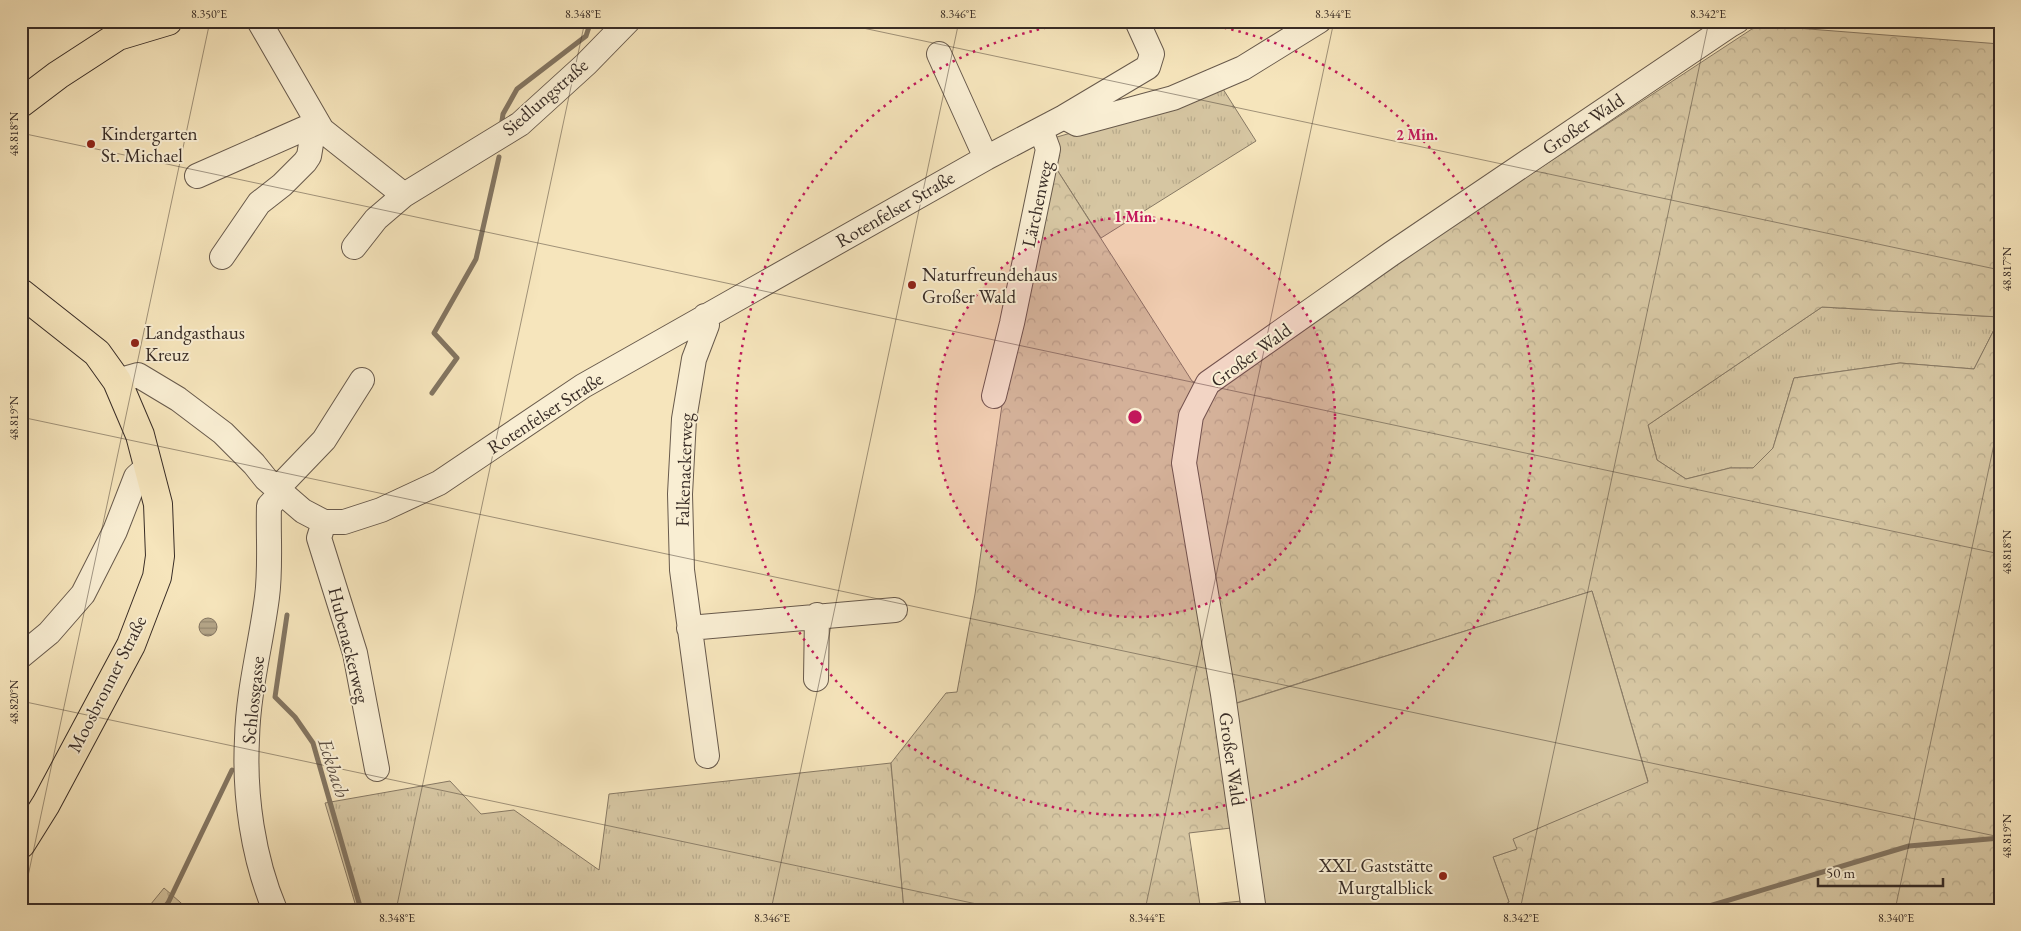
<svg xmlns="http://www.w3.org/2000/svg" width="2021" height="931" font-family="'EB Garamond',serif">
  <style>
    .grass { fill: url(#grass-tufts); stroke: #877964 }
    .forest { fill: url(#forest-crowns); stroke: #877964 }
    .garden { fill: #d6c6a2; stroke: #877964 }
    .water { fill: url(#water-rules); stroke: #837561 }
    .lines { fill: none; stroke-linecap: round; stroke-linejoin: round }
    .stream { stroke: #837561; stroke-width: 5 }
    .minor-casing { stroke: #685a4c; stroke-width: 26 }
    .major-casing { stroke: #382c26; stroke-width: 30 }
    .minor { stroke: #f9eed3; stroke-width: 24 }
    .major { stroke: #f6e5bc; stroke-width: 28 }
    .ticks { fill: none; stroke: #382c26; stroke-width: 1; stroke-opacity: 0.45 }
    .ring { fill: none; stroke: #c2185b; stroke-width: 2.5; stroke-dasharray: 2.5 5 }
    .poi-dot { fill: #8f2418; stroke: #f9eed3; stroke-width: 2 }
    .labels { text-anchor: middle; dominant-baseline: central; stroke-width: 4; stroke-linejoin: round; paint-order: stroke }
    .street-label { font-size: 19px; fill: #382c26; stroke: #f9eed3 }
    .poi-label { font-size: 19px; fill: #382c26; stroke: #f9eed3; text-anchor: start }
    .water-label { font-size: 20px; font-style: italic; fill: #5e5144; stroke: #f9eed3 }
    .centre { fill: #c2185b; stroke: #f9eed3; stroke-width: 2.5 }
    .ring-label { font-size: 15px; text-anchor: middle; font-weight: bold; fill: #c2185b; stroke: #f9eed3; stroke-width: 4; stroke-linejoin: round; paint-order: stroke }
    .neatline { fill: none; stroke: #382c26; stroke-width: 2 }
    .ticks-label { font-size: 12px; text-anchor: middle; fill: #382c26 }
  </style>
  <defs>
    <pattern id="grass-tufts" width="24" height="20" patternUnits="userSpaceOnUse" patternTransform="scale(1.25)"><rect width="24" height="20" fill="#d6c6a2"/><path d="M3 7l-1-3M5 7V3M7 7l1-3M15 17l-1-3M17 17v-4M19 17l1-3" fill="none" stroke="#b8aa8b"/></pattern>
    <pattern id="forest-crowns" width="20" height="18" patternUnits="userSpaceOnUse" patternTransform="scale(1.25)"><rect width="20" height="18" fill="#d6c6a2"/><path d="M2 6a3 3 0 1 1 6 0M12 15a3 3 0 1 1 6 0" fill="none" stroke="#b8aa8b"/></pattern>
    <pattern id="water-rules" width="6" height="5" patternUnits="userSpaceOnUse" patternTransform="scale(1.25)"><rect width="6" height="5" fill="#b5a689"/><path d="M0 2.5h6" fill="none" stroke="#948770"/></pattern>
  </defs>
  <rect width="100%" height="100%" fill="#f6e5bc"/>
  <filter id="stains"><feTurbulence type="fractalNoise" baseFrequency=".004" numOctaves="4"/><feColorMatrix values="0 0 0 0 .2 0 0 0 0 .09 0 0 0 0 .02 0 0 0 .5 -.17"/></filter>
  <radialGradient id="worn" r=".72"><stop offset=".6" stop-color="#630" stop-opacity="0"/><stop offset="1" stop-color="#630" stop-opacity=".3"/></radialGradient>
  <path class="grass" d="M1223,89L1256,141L1101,238L1052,162L1054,142L1057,137Z
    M1822,307L2000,317V318L1974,369L1900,363L1794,378L1773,448L1753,468H1730L1686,479L1657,460L1648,425Z
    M891,763L904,910H357L325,803L450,781L481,814L514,810L599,870L609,794Z
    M164,888L189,910H146Z"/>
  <path class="forest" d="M1758,25L2000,44V317L1822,307L1648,425L1657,460L1686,479L1730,468H1753L1773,448L1794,378L1900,363L1974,369L2000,318V910H1496L1509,902L1493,857L1516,849L1512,839L1648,781L1592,591L1214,710L1231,828L1189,833L1200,905L1242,901L1245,910H904L891,763L946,693L957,692L975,594L1007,370L1052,162L1192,381L1214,392L1432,239Z"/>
  <path class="garden" d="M1592,591L1648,782L1513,839L1517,849L1493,857L1509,902L1496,910H1261L1231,705Z"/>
  <path class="water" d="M199 627a9 9 0 1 1 18 0a9 9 0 1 1-18 0Z"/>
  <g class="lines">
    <path class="stream" d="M501,128L503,114L517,89L586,36L591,21
      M432,393L457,358L434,333L476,259L499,157
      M287,615L275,697L295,717L313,743L361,910
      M162,910L168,903L232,770
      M1696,910L1909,846L2000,838"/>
    <defs>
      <path id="minor" d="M259,21L322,130L404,195
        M939,54L986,158
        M1064,117L1077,124L1173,98L1243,68L1319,21
        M197,176L317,123
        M354,247L376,219L404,195L520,124L586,64L628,21
        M222,257L259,203L282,185L305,162L309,156L312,138L322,130
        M705,316L707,325L694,359L684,419L680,494L682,570L707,756
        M117,381L138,375L178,399L223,433L254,464L266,479L303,511L324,522H344L381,510L439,483L583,386L986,158L1064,117L1148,67L1152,54L1137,21
        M994,396L1012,323L1048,149L1041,130
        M277,489L324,440L362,380
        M324,522L319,538L355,653L377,769
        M689,628L895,610
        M21,656L49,633L83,594L115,531L136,477L147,467
        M816,679L817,615
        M1253,904L1223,694L1184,463L1191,416L1208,383L1391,254L1730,25L1737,21
        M275,910C253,858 244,795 247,739C248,691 261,644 267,597C271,567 268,535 269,506L281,493"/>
      <path id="major" d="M21,103L58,75L118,36L168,21
        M21,293L97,353L117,381L140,435L158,504L160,556L157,577L131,645L46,804L21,844"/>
    </defs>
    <use href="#minor" class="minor-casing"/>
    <use href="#major" class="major-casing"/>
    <use href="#minor" class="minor"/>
    <use href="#major" class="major"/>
  </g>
  <path class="ticks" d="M830,21L2000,270M21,133L2000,554M21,417L2000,837M21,701L1005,910M21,909L210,21M396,910L585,21M771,910L959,21M1145,910L1334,21M1520,910L1709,21M1895,910L2000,416"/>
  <circle cx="1135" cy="417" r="200" fill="#c2185b" fill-opacity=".12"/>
  <g class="ring">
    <circle cx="1135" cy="417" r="200"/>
    <path d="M1187 21A399 399 0 1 1 1083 21"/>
  </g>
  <g class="poi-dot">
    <circle cx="91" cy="144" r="5"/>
    <circle cx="912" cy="285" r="5"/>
    <circle cx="135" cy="343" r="5"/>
    <circle cx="1443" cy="876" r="5"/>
  </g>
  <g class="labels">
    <g class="street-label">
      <text transform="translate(545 97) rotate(-41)">Siedlungstraße</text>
      <text transform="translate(1583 124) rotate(-34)">Großer Wald</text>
      <text transform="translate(1037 204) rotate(-78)">Lärchenweg</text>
      <text transform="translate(895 209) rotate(-30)">Rotenfelser Straße</text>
      <text transform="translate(1251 355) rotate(-36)">Großer Wald</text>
      <text transform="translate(545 413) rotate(-33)">Rotenfelser Straße</text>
      <text transform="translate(684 470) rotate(-88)">Falkenackerweg</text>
      <text transform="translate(349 645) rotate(76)">Hubenackerweg</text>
      <text transform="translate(107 684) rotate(-63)">Moosbronner Straße</text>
      <text transform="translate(253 700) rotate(-84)">Schlossgasse</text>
      <text transform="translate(1232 759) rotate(82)">Großer Wald</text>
    </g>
    <g class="poi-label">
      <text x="101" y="133">Kindergarten<tspan x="101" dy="22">St. Michael</tspan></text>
      <text x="922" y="274">Naturfreundehaus<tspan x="922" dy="22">Großer Wald</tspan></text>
      <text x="145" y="332">Landgasthaus<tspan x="145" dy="22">Kreuz</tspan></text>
      <text x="1433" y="865" text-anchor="end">XXL Gaststätte<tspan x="1433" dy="22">Murgtalblick</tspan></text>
    </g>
    <g class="water-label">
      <text transform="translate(334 768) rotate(72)">Eckbach</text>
    </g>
  </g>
  <circle cx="1135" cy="417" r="8" class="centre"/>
  <g class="ring-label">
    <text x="1417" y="140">2 Min.</text>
    <text x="1135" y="222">1 Min.</text>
  </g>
  <rect width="2021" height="931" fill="none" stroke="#f6e5bc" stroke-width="55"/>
  <path d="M1818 878v8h125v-8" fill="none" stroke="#382c26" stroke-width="2.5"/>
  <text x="1826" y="878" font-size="15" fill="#382c26" stroke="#f9eed3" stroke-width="4" paint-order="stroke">50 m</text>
  <rect x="28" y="28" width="1966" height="876" class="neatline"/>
  <g class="ticks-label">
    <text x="209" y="18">8.350°E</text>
    <text x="583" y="18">8.348°E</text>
    <text x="958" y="18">8.346°E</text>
    <text x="1333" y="18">8.344°E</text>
    <text x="1708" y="18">8.342°E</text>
    <text transform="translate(14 134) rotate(-90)" y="4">48.818°N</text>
    <text transform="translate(2007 269) rotate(-90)" y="4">48.817°N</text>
    <text transform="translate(14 418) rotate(-90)" y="4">48.819°N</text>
    <text transform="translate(2007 552) rotate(-90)" y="4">48.818°N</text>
    <text transform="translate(14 702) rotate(-90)" y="4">48.820°N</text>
    <text transform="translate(2007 836) rotate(-90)" y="4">48.819°N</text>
    <text x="397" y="922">8.348°E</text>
    <text x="772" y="922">8.346°E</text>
    <text x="1147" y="922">8.344°E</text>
    <text x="1521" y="922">8.342°E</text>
    <text x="1896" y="922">8.340°E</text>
  </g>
  <rect width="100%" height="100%" filter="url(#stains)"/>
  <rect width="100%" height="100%" fill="url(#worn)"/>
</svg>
